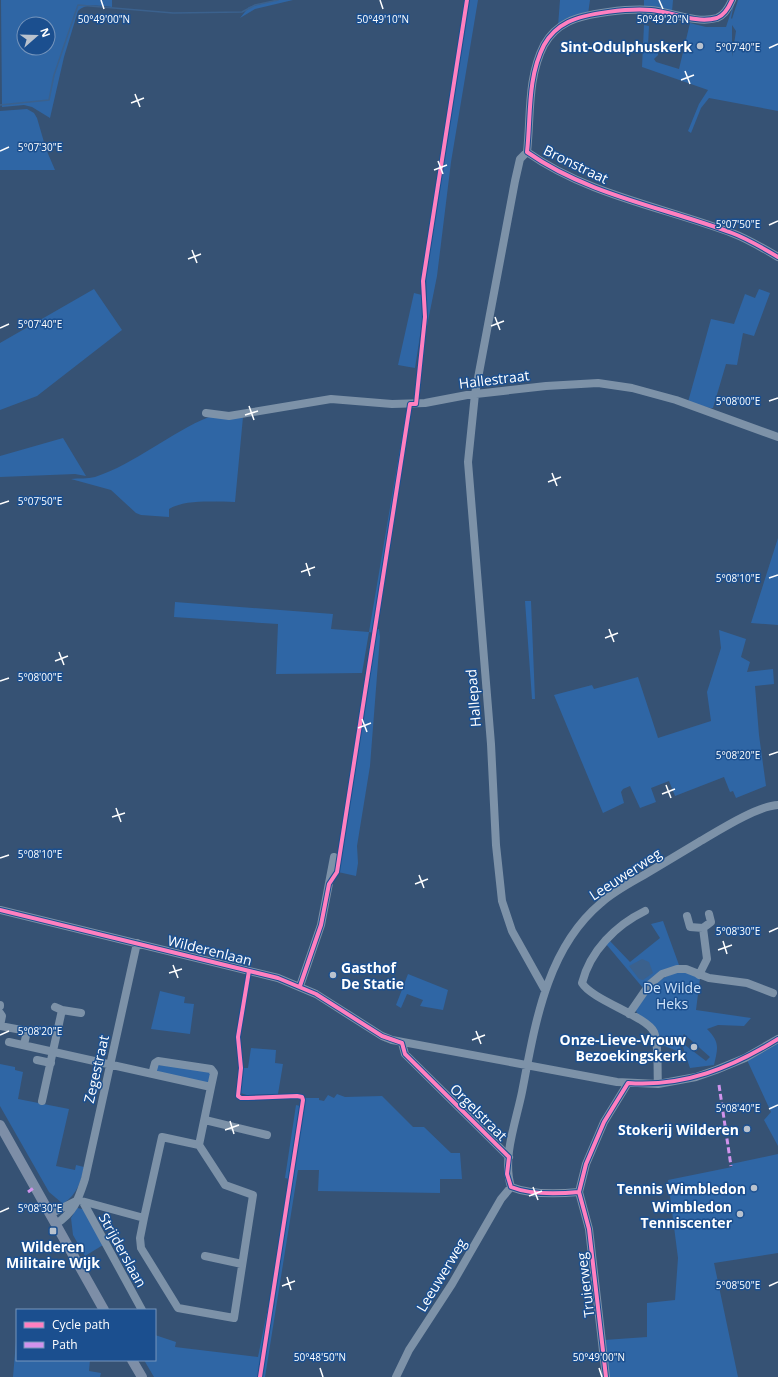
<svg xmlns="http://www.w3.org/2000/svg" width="778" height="1377" font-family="'Open Sans',sans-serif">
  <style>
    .green { fill: #2f66a5; fill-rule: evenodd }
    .water { fill: #3b618d }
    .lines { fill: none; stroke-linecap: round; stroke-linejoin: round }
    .stream { stroke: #3b618d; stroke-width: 1.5 }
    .minor { stroke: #7d92a8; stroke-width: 8 }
    .major { stroke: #7d8ea7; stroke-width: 10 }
    .quiet { stroke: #d193ec; stroke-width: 3; stroke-dasharray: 6 3; stroke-linecap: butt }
    .cycleway-casing { stroke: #1b4f8f; stroke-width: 6 }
    .cycleway { stroke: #ff80c0; stroke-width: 4 }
    .ticks { fill: none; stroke: #fff; stroke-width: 1.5 }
    .poi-dot { fill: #b9c2ce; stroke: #1b4f8f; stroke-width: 1.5 }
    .labels { text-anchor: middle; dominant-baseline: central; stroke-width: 3; stroke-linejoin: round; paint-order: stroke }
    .poi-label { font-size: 14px; font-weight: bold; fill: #fff; stroke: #1b4f8f; text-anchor: end }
    .street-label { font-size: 14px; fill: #fff; stroke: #1b4f8f }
    .park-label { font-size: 14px; fill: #cfe3fa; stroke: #1b4f8f }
    .ticks-label { font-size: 10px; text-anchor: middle; fill: #fff; stroke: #1b4f8f; stroke-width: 3; stroke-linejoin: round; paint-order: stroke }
  </style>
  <rect width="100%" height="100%" fill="#365274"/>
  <path class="green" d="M1,0H112V7C101,6 86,3 78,11L64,57L50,118L32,107L24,105L2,107ZM24,24H48V48H24Z
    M277,0H293L255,9L240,18L249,7Z
    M468,0H478L451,162L437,276L427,326L426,273Z
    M560,0H590L588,14L558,26Z
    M644,0H673L672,12L644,8Z
    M735,0L731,18L732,19L738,0H778V111L709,98L701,108L691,133L688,131L699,104L708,90L642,67L644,25L649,26L648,46L651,49L658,51V55L654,59L656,62L679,69L690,23L706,27H726ZM732,25L736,31L732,57Z
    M27,109L34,113L37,118L46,149L55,170H0V111Z
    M94,289L122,330L37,396L0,410V343Z
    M759,289L770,293L754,336L743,333L737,365L726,364L713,408H710L688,402L711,319L734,324L745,294L755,298Z
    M414,293L422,295V323L415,368L398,365Z
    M407,407L409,409L377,612L373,633L369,632L362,673L276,674L278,624L174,617L175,602L333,614L331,629L369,632Z
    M209,417H243L235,502C215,502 186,499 169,509V517L141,515L136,513L111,490L71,479C79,478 87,479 95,477C135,464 171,432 209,417Z
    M63,438L86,476L75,474L0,477V456Z
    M778,538V625L751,623Z
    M525,601H531L535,699H532Z
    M377,629H379L380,637L370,766L357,846L358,863L356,876L338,872Z
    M719,630L746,639L741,657L750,662L747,672L773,669L774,684L755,686L759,735L766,786L736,798L733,791L730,792L724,777L675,796L669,781L651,788L656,802L640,808L630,786L623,789L621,792L624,803L603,813L554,695L592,685L594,689L638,677L658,738L711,721L707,692L721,648Z
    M663,921L679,965L643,988L606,944L609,940L630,962L660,938L651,924Z
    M684,971L700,978L696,1010L751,1018L744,1026L718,1025L707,1029C720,1042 718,1048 714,1065L690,1068L683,1047L685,1045L706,1061L710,1057L684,1034L678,1042L687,1062L677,1051L658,1043L637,1013L636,1010C650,990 658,975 684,971Z
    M408,974L448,990L443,1010L420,1006L423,1000L407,994L401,1008L396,1005Z
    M160,991L185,997L184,1003L194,1004L190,1034L151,1029Z
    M778,1043V1146L764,1120L771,1112L747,1060Z
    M251,1048L276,1050L275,1063L283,1064L278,1094L247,1095L240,1093L239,1084L242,1068H248Z
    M0,1064L15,1067V1070L23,1072L18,1099L69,1109L56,1166L75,1170L76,1165L84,1167C81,1182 77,1194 64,1203H62L49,1192L0,1106Z
    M158,1065L210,1070L212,1080L207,1083L160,1073L156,1070Z
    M337,1094L345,1097L382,1096L413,1127H424L451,1153H460L462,1179H440V1193L318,1191L319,1170H298L265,1377H154L144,1360H155V1335L176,1342L175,1347L258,1357L268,1307H274L284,1233L280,1232L289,1179L285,1178L296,1105L300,1106V1098H319V1100L324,1101L328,1095L334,1098Z
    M778,1154V1253L714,1263L738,1377H609L604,1340L647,1337V1303L675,1300L678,1258L668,1180L732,1167L731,1164Z
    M77,1208L83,1209L103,1245L85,1256L73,1235L71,1218Z
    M16,1341L17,1360H90L89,1371L101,1373L100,1377H13Z"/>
  <path class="water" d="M642,959L649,962L653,973L643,980L639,979L629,966Z"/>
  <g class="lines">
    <path class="stream" d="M0,105L49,100L54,75L78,5L173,13L242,12L255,5L278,0"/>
    <path class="minor" d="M527,152C588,195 663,207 732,233C748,239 763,248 778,257
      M206,413L229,416L331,399L392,404L425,403L467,395L546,386L598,383L632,388L676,400L778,437
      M0,910L278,978L316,994L382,1036L392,1040L617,1082L658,1084L696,1077L716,1070L745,1058L778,1039
      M645,911C616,925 590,951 582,983C592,1000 646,1016 654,1032C659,1044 657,1071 658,1084
      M687,916L690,927L703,928L711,922L709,914
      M699,975L707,959L703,928
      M300,986L321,925L334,857
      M545,990L512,931L502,901L496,845L491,744L468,462L475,394L515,181L520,159L527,152C531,117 527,78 544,45C549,36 558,27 568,22C586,13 630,8 651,10C672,12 696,24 717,18C725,15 729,7 732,0
      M0,1006V1005
      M55,1007L62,1010L81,1013
      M0,1013L2,1016L0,1026L27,1031L24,1045
      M629,1014L649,985L662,974L677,969H686L709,978L747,983L773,993
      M9,1042L211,1087L199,1145
      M402,1043L405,1054L509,1157
      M37,1060L51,1063
      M152,1074L155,1063L158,1061L211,1069L214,1073L211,1087
      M42,1101L62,1010
      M205,1120L267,1135
      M579,1192C558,1194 531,1195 511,1187C502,1157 516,1122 522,1092C535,1025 546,949 601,903C613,892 630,883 644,875C662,864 681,853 699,842C718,831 757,806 778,805
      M78,1200L144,1218L162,1137L199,1145
      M83,1202L142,1310
      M50,1214L78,1200
      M144,1218L140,1238L141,1248L178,1308L234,1318L253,1195L225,1185L199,1145
      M56,1224C75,1211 78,1200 85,1179L137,943
      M205,1256L242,1264
      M396,1377L409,1350L452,1284L501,1199L511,1187
      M606,1377L589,1229L579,1192L586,1164L604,1122L628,1083"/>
    <path class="major" d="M0,1125L104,1310
      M132,1360L142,1377"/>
    <path class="quiet" d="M719,1085L731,1166
      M28,1192L35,1187"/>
    <defs>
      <path id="cycleway" d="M732,0C729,7 725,15 717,18C696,24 672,12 651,10C630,8 586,13 568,22C558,27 549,36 544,45C527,78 531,117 527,152C588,195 663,207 732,233C748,239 763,248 778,257
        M0,910L278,978L316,994L382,1036L402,1043L405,1054L509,1157L507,1174L511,1187C531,1195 558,1194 579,1192
        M249,971L238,1037L241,1068L238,1096L241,1098H248L297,1096L302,1097L303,1100L260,1377
        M300,986L321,925L329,884L337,872L410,404H416L425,317L423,281L467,0
        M606,1377L589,1229L579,1192L586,1164L604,1122L628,1083C684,1087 731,1068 778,1039"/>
    </defs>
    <use href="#cycleway" class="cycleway-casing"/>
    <use href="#cycleway" class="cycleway"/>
  </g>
  <path class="ticks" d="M101,0L104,9M380,0L383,9M659,0L663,9M769,48L778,44M685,71L690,84M681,80L694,75M135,94L140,107M131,103L144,98M0,151L9,147M438,161L443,174M434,170L447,165M769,225L778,221M192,250L197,263M188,259L201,254M495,317L500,330M491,326L504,321M0,328L9,324M769,401L778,398M249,406L254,420M245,415L258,411M552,473L557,486M548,482L561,477M0,504L9,501M306,563L310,576M301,572L315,567M769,578L778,575M609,629L614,642M605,638L618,633M59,652L64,665M55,661L68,656M0,681L9,678M362,719L367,732M358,728L371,723M769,755L778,752M666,785L671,798M662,794L675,789M116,808L121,822M112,817L125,813M0,858L9,855M419,875L424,888M415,884L428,879M769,932L778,928M723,941L727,954M718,950L732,945M173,965L178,978M169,973L182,969M476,1031L481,1044M0,1035L9,1031M472,1040L485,1035M769,1109L778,1105M230,1121L234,1134M225,1130L239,1125M533,1187L538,1200M529,1196L542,1191M0,1212L9,1208M287,1277L291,1290M282,1286L295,1281M769,1286L778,1282M320,1368L323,1377M599,1368L602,1377"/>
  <g class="poi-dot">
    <circle cx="700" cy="46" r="4"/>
    <circle cx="333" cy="975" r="4"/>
    <circle cx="694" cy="1047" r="4"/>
    <circle cx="747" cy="1129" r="4"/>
    <circle cx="754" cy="1188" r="4"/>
    <circle cx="740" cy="1214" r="4"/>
    <rect x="49" y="1227" width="8" height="8" rx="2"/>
  </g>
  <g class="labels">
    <g class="poi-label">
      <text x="692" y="46">Sint-Odulphuskerk</text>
      <text x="341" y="967" text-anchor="start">Gasthof<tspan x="341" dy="16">De Statie</tspan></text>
      <text x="686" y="1039">Onze-Lieve-Vrouw<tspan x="686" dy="16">Bezoekingskerk</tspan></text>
      <text x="739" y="1129">Stokerij Wilderen</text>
      <text x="746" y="1188">Tennis Wimbledon</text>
      <text x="732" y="1206">Wimbledon<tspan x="732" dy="16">Tenniscenter</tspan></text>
      <text x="53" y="1246" text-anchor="middle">Wilderen<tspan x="53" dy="16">Militaire Wijk</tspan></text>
    </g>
    <g class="street-label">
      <text transform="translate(576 164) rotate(26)">Bronstraat</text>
      <text transform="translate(494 379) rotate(-7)">Hallestraat</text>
      <text transform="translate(473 698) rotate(-95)">Hallepad</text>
      <text transform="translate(625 874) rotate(-33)">Leeuwerweg</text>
      <text transform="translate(210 950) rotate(14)">Wilderenlaan</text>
      <text transform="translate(96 1069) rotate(-77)">Zegestraat</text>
      <text transform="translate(479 1112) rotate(45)">Orgelstraat</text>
      <text transform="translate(123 1250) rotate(61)">Strijderslaan</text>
      <text transform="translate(441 1275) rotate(-59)">Leeuwerweg</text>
      <text transform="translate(585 1285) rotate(-97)">Truierweg</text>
    </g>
    <g class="park-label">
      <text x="672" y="987">De Wilde<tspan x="672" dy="16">Heks</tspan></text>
    </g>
  </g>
  <g class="ticks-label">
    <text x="104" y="23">50°49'00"N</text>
    <text x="663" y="23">50°49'20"N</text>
    <text x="383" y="23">50°49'10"N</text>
    <text x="738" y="51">5°07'40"E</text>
    <text x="40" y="151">5°07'30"E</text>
    <text x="738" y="228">5°07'50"E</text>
    <text x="40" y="328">5°07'40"E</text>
    <text x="738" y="405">5°08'00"E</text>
    <text x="40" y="505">5°07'50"E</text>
    <text x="738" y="582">5°08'10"E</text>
    <text x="40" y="681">5°08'00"E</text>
    <text x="738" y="759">5°08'20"E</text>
    <text x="40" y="858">5°08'10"E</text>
    <text x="738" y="935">5°08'30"E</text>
    <text x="40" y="1035">5°08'20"E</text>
    <text x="738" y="1112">5°08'40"E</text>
    <text x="40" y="1212">5°08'30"E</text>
    <text x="738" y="1289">5°08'50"E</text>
    <text x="320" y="1361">50°48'50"N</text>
    <text x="599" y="1361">50°49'00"N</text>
  </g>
  <rect x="16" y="1309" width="140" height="52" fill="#1b4f8f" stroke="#7695bc"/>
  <rect x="24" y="1322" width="20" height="6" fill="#ff80c0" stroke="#7695bc"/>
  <text x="52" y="1329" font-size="12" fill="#ffffff">Cycle path</text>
  <rect x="24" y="1342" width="20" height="6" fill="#d193ec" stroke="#7695bc"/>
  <text x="52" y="1349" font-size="12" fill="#ffffff">Path</text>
  <g transform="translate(36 36) rotate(70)"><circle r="19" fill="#1b4f8f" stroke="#7695bc"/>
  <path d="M0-3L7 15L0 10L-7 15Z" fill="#b9c2ce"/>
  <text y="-6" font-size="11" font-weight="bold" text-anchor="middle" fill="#ffffff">N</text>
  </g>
</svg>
